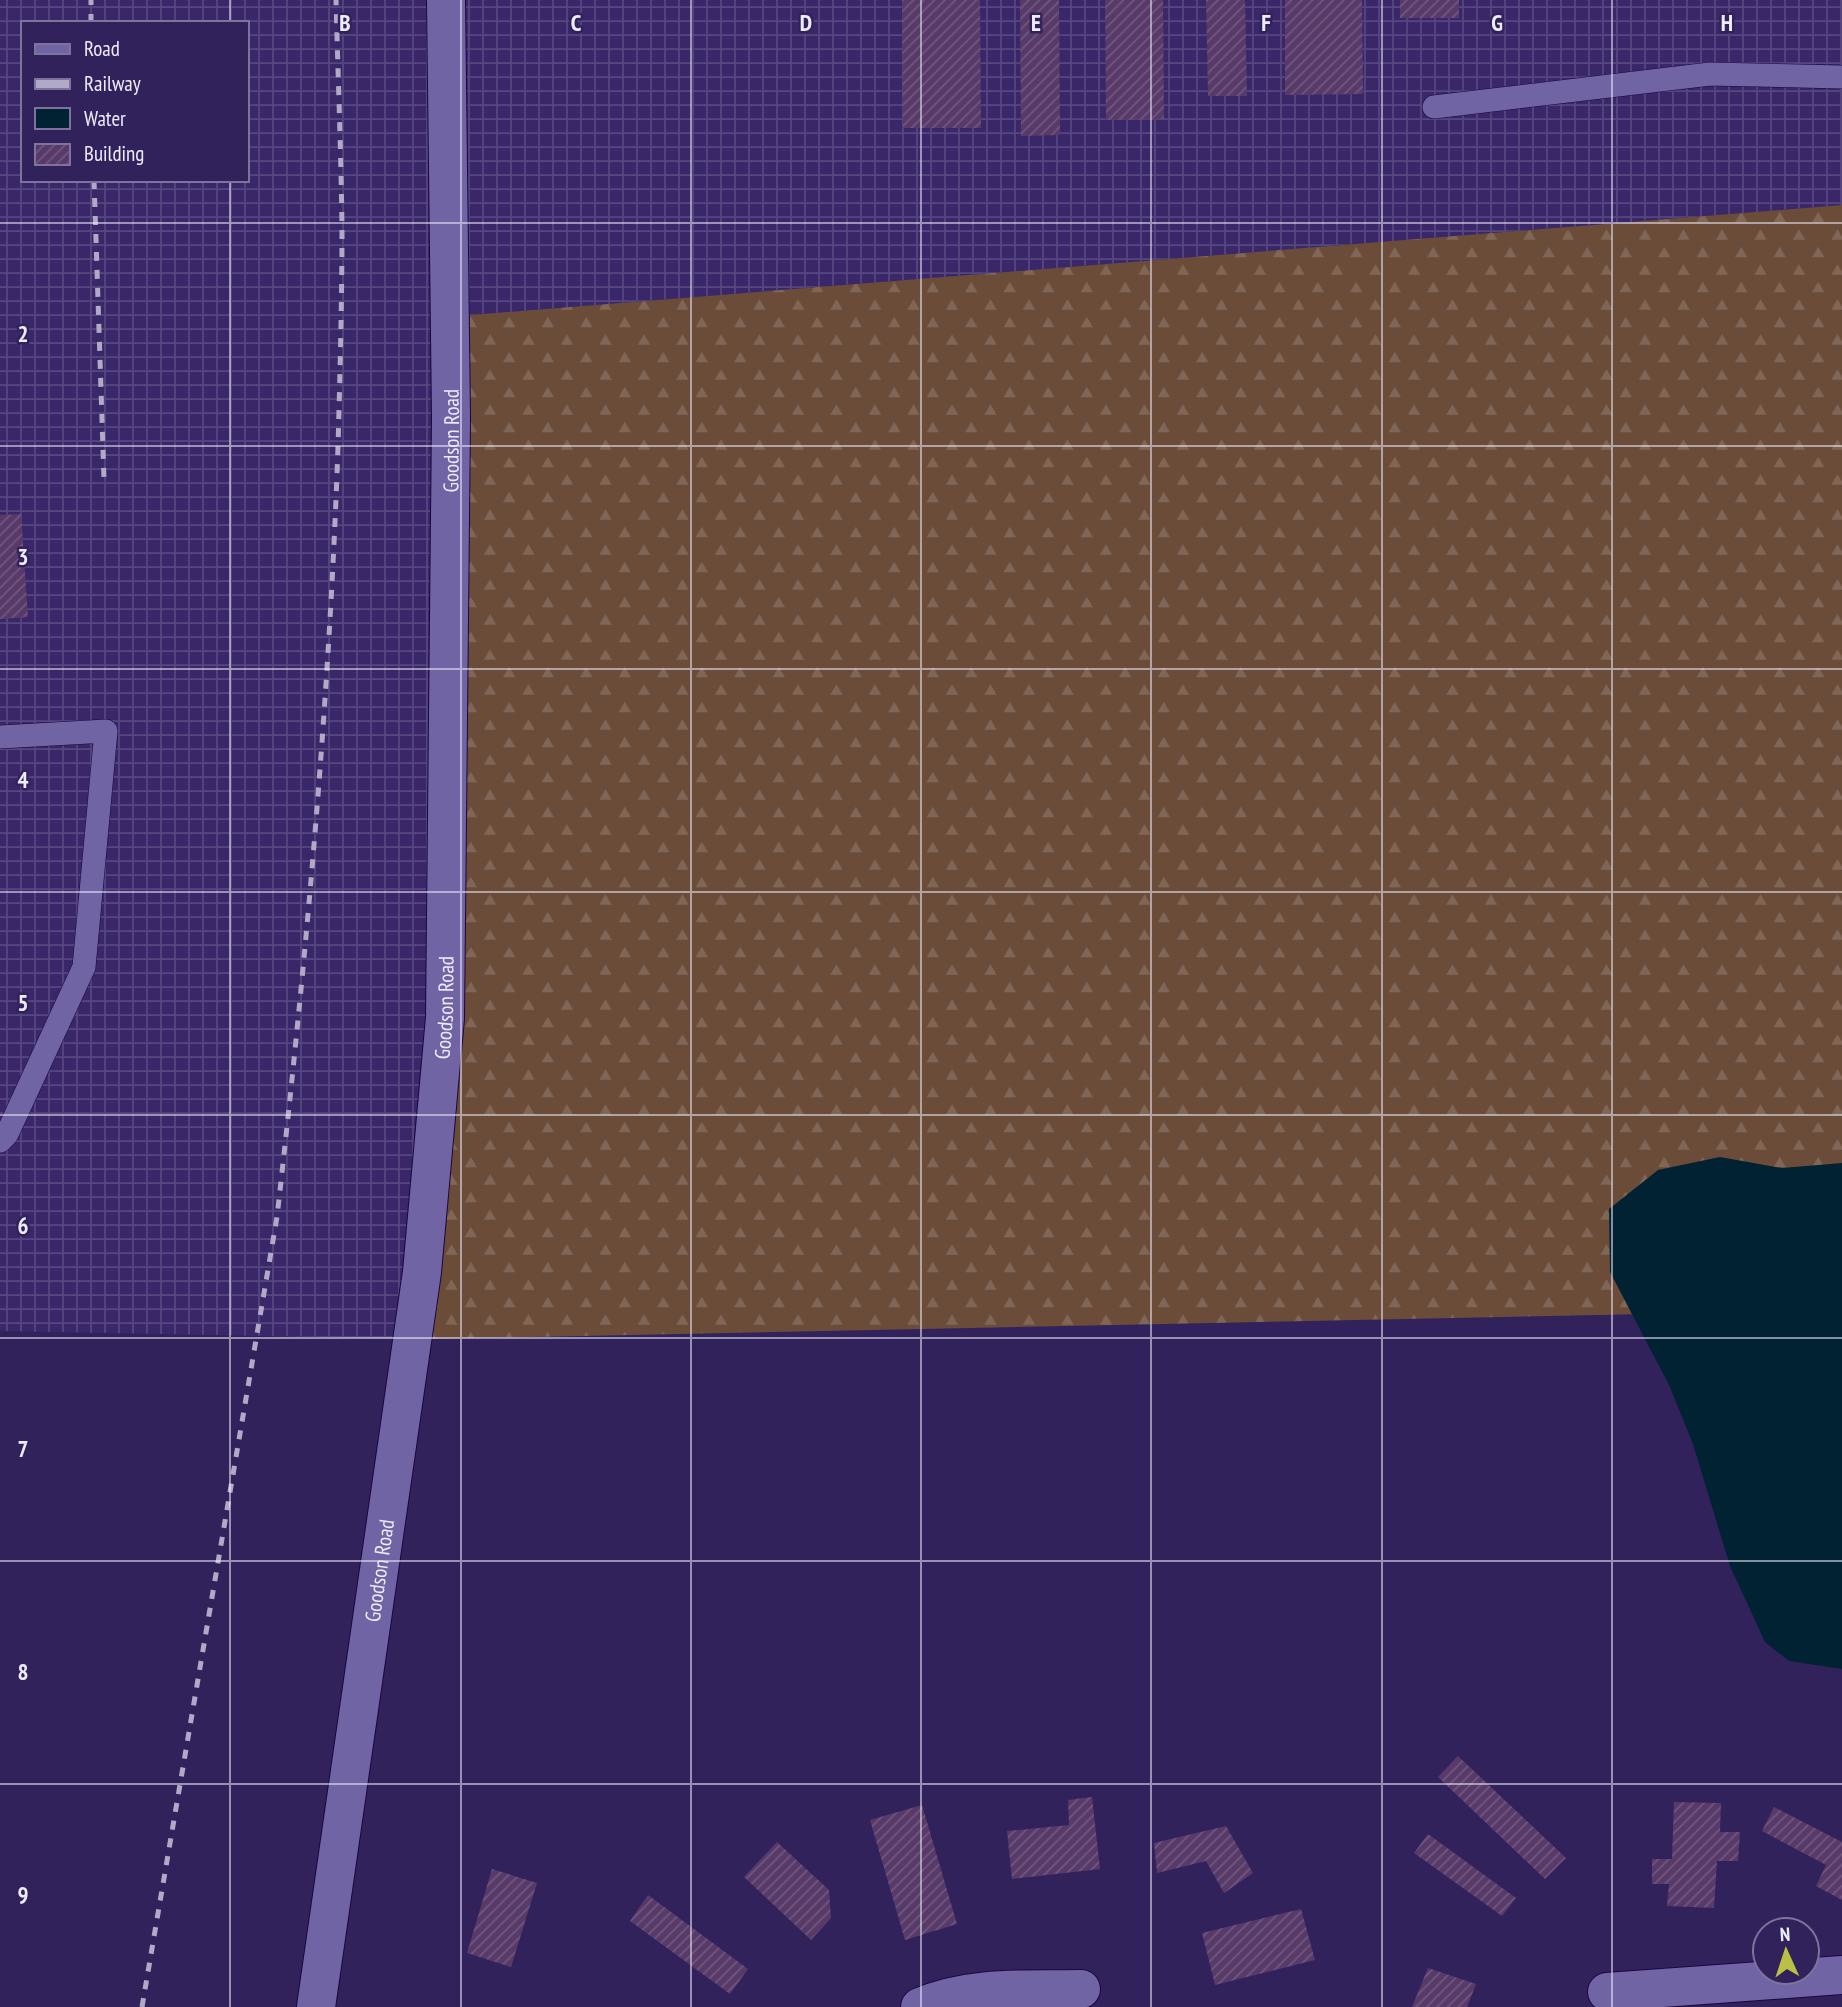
<svg xmlns="http://www.w3.org/2000/svg" width="1842" height="2007" font-family="'PT Sans Narrow',sans-serif">
  <style>
    .industrial { fill: url(#industrial-grid); fill-rule: evenodd }
    .forest { fill: url(#forest-firs) }
    .water { fill: #002232 }
    .building { fill: url(#building-hatch) }
    .lines { fill: none; stroke-linecap: round; stroke-linejoin: round }
    .lane-casing { stroke: #1b0640; stroke-width: 24 }
    .street-casing { stroke: #1b0640; stroke-width: 40 }
    .lane { stroke: #7164a5; stroke-width: 23 }
    .street { stroke: #7164a5; stroke-width: 38 }
    .rail { stroke: #b1aac7; stroke-width: 5; stroke-dasharray: 9 9; stroke-linecap: butt }
    .grid { fill: none; stroke: #eeecfb; stroke-width: 2; stroke-opacity: 0.55 }
    .labels { text-anchor: middle; dominant-baseline: central; stroke-width: 5; stroke-linejoin: round; paint-order: stroke }
    .street-label { font-size: 21px; fill: #eeecfb; stroke: #32225c }
    .grid-label { font-size: 23px; text-anchor: middle; font-weight: bold; fill: #eeecfb; stroke: #32225c; stroke-width: 5; stroke-linejoin: round; paint-order: stroke }
  </style>
  <defs>
    <pattern id="industrial-grid" width="8" height="8" patternUnits="userSpaceOnUse" patternTransform="scale(1.75)"><rect width="8" height="8" fill="#392769"/><path d="M0 4h8M4 0v8" fill="none" stroke="#56467f"/></pattern>
    <pattern id="forest-firs" width="22" height="20" patternUnits="userSpaceOnUse" patternTransform="scale(1.75)"><rect width="22" height="20" fill="#6b4c39"/><path d="M5 1l3.5 6h-7zM16 11l3.5 6h-7z" fill="#806657"/></pattern>
    <pattern id="building-hatch" width="6" height="6" patternUnits="userSpaceOnUse" patternTransform="scale(1.75)"><rect width="6" height="6" fill="#583a69"/><path d="M-1 1l2-2M0 6l6-6M5 7l2-2" fill="none" stroke="#70577f"/></pattern>
  </defs>
  <rect width="100%" height="100%" fill="#32225c"/>
  <path class="industrial" d="M0,0H1842V205L470,315L430,1339L0,1331ZM23,23H247V180H23Z"/>
  <path class="forest" d="M1842,205V1310L430,1339L470,315Z"/>
  <path class="water" d="M1720,1157L1782,1168L1842,1163V1669L1789,1661L1765,1642L1730,1566L1693,1444L1669,1385L1610,1272L1609,1209L1658,1170Z"/>
  <path class="building" d="M902,0H980L981,128H903Z
    M1020,0H1059L1060,135L1021,136Z
    M1105,0H1163L1164,119L1106,120Z
    M1206,0H1245L1247,96H1208Z
    M1285,0H1362L1363,94L1285,95Z
    M1400,0H1459V18H1400Z
    M21,514L28,617L0,619V515Z
    M1458,1756L1566,1858L1545,1879L1438,1777Z
    M1092,1797L1100,1869L1012,1879L1007,1831L1069,1825L1068,1800Z
    M1674,1802L1721,1803L1720,1832H1740L1738,1861H1717L1714,1908L1667,1906L1669,1884H1652V1859H1672Z
    M922,1805L957,1924L905,1940L870,1820Z
    M1774,1807L1842,1842V1900L1816,1886L1826,1865L1762,1831Z
    M1226,1826L1253,1873L1224,1893L1206,1861L1157,1873L1154,1843Z
    M1428,1834L1516,1898L1502,1916L1414,1853Z
    M777,1842L829,1890L831,1918L811,1940L744,1877Z
    M492,1869L537,1883L511,1967L467,1953Z
    M648,1895L748,1969L730,1994L630,1921Z
    M1301,1909L1315,1960L1215,1985L1202,1933Z
    M1428,1968L1476,1984L1467,2007H1412Z"/>
  <g class="lines">
    <defs>
      <path id="lane" d="M1434,107L1710,74L1842,77
        M0,737L106,731L84,967L7,1134L0,1141"/>
      <g id="street">
        <path d="M1607,1992L1842,1975"/>
        <path id="s1" d="M316,2007L422,1272L445,1018L451,418L446,0"/>
        <path d="M920,2007C971,1985 1027,1990 1081,1989"/>
      </g>
    </defs>
    <use href="#lane" class="lane-casing"/>
    <use href="#street" class="street-casing"/>
    <use href="#lane" class="lane"/>
    <use href="#street" class="street"/>
    <path class="rail" d="M91,23V0
      M94,180L104,479
      M142,2007L277,1217C306,961 329,705 338,447C340,374 342,300 342,227C341,151 338,76 336,0"/>
  </g>
  <path class="grid" d="M230,0V23M461,0V2007M691,0V2007M921,0V2007M1151,0V2007M1382,0V2007M1612,0V2007M230,180V2007M0,223H1842M0,446H1842M0,669H1842M0,892H1842M0,1115H1842M0,1338H1842M0,1561H1842M0,1784H1842"/>
  <g class="labels">
    <g class="street-label">
      <text stroke="none"><textPath href="#s1" startOffset="1575">Goodson Road</textPath></text>
      <text stroke="none"><textPath href="#s1" startOffset="1008">Goodson Road</textPath></text>
      <text stroke="none"><textPath href="#s1" startOffset="441">Goodson Road</textPath></text>
    </g>
  </g>
  <g class="grid-label">
    <text x="345" y="31">B</text>
    <text x="576" y="31">C</text>
    <text x="806" y="31">D</text>
    <text x="1036" y="31">E</text>
    <text x="1266" y="31">F</text>
    <text x="1497" y="31">G</text>
    <text x="1727" y="31">H</text>
    <text x="23" y="342">2</text>
    <text x="23" y="565">3</text>
    <text x="23" y="788">4</text>
    <text x="23" y="1011">5</text>
    <text x="23" y="1234">6</text>
    <text x="23" y="1457">7</text>
    <text x="23" y="1680">8</text>
    <text x="23" y="1903">9</text>
  </g>
  <rect x="21" y="21" width="228" height="161" fill="#32225c" stroke="#7d739c" stroke-width="2"/>
  <rect x="35" y="44" width="35" height="10" fill="#7164a5" stroke="#7d739c" stroke-width="2"/>
  <text x="84" y="56" font-size="21" fill="#eeecfb">Road</text>
  <rect x="35" y="79" width="35" height="10" fill="#b1aac7" stroke="#7d739c" stroke-width="2"/>
  <text x="84" y="91" font-size="21" fill="#eeecfb">Railway</text>
  <rect x="35" y="108" width="35" height="21" fill="#002232" stroke="#7d739c" stroke-width="2"/>
  <text x="84" y="126" font-size="21" fill="#eeecfb">Water</text>
  <rect x="35" y="144" width="35" height="21" fill="url(#building-hatch)" stroke="#7d739c" stroke-width="2"/>
  <text x="84" y="161" font-size="21" fill="#eeecfb">Building</text>
  <g transform="translate(1786 1951) rotate(357)"><circle r="33" fill="#32225c" stroke="#7d739c" stroke-width="2"/>
  <path d="M0-5L12 26L0 18L-12 26Z" fill="#bac045"/>
  <text y="-10" font-size="19" font-weight="bold" text-anchor="middle" fill="#eeecfb">N</text>
  </g>
</svg>
